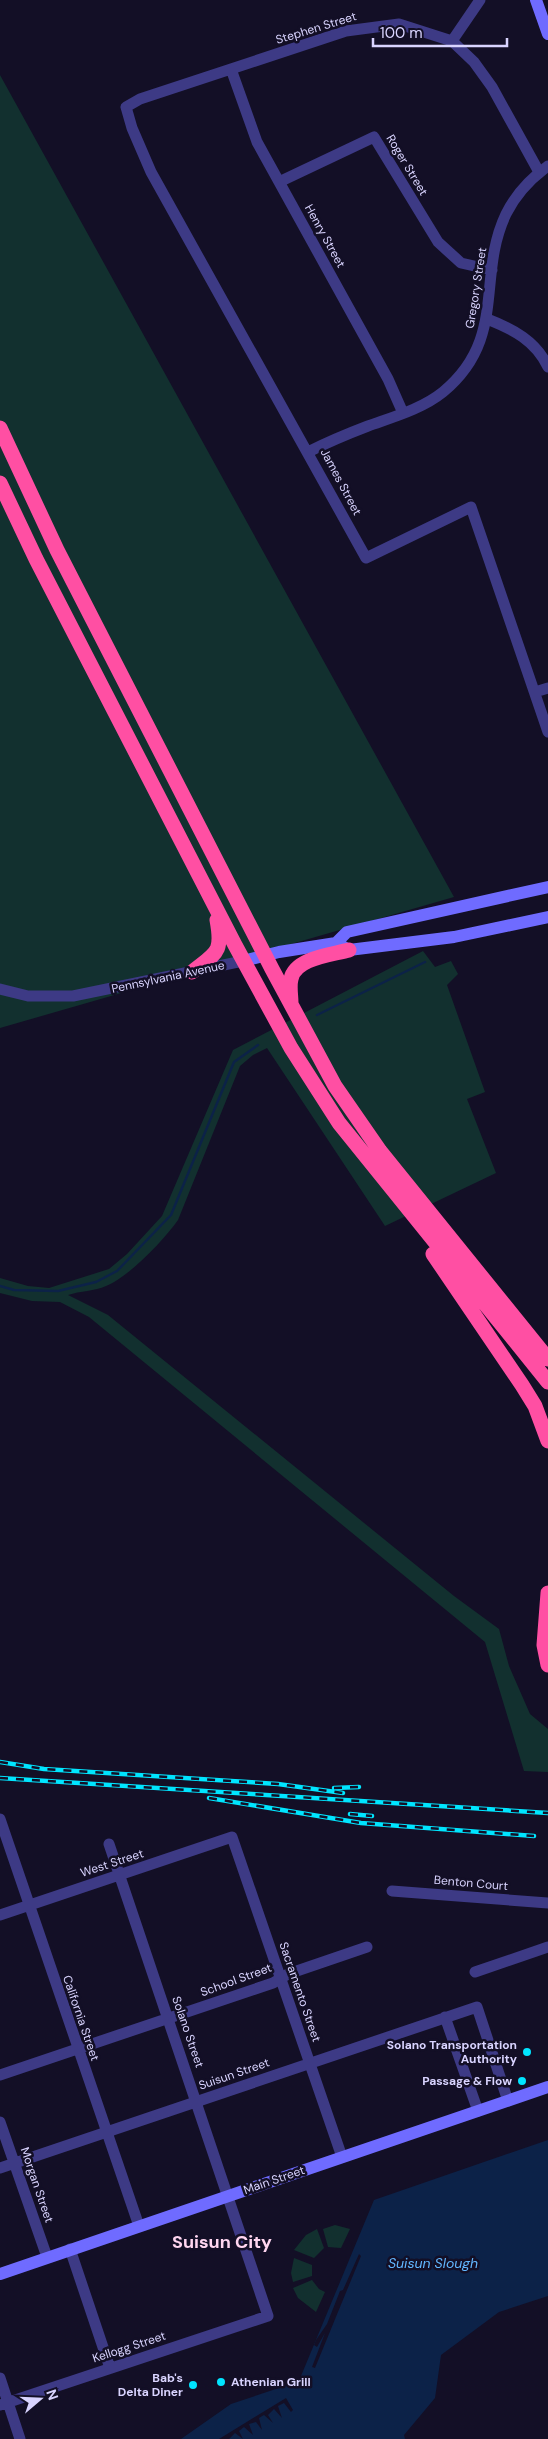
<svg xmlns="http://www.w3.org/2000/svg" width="548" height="2439" font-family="'DM Sans',sans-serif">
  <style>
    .green { fill: #12302f }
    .water { fill: #0c2248 }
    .pier { fill: #130f26 }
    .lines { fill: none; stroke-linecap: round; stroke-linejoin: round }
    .stream { stroke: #0c2248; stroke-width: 2.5 }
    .street { stroke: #3d3a85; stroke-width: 11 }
    .secondary { stroke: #6f6bff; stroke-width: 12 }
    .highway { stroke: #ff4fa3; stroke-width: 15 }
    .rail-casing { stroke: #00e5ff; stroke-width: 4.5 }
    .rail { stroke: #130f26; stroke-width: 2.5; stroke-dasharray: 8; stroke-linecap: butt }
    .poi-dot { fill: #00e5ff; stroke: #130f26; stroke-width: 2 }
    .labels { text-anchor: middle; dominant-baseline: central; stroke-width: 5; stroke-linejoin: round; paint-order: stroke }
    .street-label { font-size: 12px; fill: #d9d4ff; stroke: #130f26 }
    .poi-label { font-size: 12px; font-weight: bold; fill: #d9d4ff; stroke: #130f26; text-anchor: end }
    .water-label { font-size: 14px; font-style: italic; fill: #62b6ff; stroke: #130f26 }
    .district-label { font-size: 18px; font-weight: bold; fill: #ffd6f0; stroke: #130f26 }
  </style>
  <rect width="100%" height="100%" fill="#130f26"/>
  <path class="green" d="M0,75L454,897L0,1028Z
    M423,951L435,967L451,961L458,974L447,985L485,1092L467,1099L496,1173L385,1226L267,1048L253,1055L240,1066L178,1220C163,1241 130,1276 106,1286C95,1291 80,1291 68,1295L108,1315L454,1596L499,1629L509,1666L530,1714L548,1729V1772L524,1771L485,1642L89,1317L60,1302L32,1301L0,1293V1278L28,1286L49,1288L109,1269L127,1254L162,1216L233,1050Z
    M335,2225L350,2229L341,2248L328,2247L323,2229Z
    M317,2229L324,2248L314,2258L294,2250L306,2235Z
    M294,2258L312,2265V2276L293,2282L291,2273Z
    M312,2280L319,2289L325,2292L316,2312L298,2298L293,2288Z"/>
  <path class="water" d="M548,2140V2296L499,2312L441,2355L435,2398L404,2435L405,2439H181L231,2404L303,2380L301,2376L374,2200Z"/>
  <path class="pier" d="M359,2254L361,2256L315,2368L312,2367L325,2333L317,2347L314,2345L316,2340L327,2324L340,2291L343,2290Z
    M286,2398L293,2410L291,2412L284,2403L278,2406L282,2418L274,2409L268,2415L273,2423L264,2415L259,2418L262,2430L256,2422L249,2424L253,2435L244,2427L239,2431L243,2439L235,2433L229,2439H219Z"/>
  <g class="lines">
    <path class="stream" d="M317,1015L425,962
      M0,1286L14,1290L58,1291L96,1282L117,1271L171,1215L234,1062L258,1045"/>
    <path class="street" d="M452,41L480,0
      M231,69L257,142L388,379L403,413
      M539,172L492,87L474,62L452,41L399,24L346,31L140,99L126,107L132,128L151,172L366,558L471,507L548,732
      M279,182L374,137L438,242L461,263L492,270
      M487,319C513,329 536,341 548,367
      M308,452C328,442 347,434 368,426C393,417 422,409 443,392C508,338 476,277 506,214C516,194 530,179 548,166
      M535,692L548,688
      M0,989L28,996H73L243,961
      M0,1819L139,2226
      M392,1891L548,1903
      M0,1915L232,1837L342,2157
      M475,1972L548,1947
      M445,2017L478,2111
      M0,2075L273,1983L288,1974L367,1947
      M0,2122L47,2257
      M0,2168L477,2007L508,2101
      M70,2249L110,2368
      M0,2378L20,2439
      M0,2405L268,2316L109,1844"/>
    <path class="secondary" d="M536,0L548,34
      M340,945L349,950L454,937L548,917
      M243,961L279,952L336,943L347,932L548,887
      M0,2274L548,2087"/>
    <path class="highway" d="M0,428L57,550L272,969L335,1086L380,1151L548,1359
      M0,483L36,559L235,945L291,1048L339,1123L548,1382
      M192,972C217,952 223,953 217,920
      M291,1003C291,995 289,987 291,979C295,958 331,955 349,950
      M433,1254L522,1385L535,1406L548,1441
      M548,1593L544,1645L548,1665"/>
    <defs>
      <path id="rail" d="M0,1762L44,1769L278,1784L343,1793
        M0,1778L548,1813
        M334,1788L359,1787
        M209,1798L361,1823L534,1836
        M350,1814L372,1816"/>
    </defs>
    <use href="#rail" class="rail-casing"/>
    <use href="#rail" class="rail"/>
  </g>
  <g class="poi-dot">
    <circle cx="527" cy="2052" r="5"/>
    <circle cx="522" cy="2081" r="5"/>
    <circle cx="221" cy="2382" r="5"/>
    <circle cx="193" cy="2385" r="5"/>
  </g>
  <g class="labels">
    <g class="street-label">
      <text transform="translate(316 28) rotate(-17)">Stephen Street</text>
      <text transform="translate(407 165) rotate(59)">Roger Street</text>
      <text transform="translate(325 236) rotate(61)">Henry Street</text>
      <text transform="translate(476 288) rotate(-81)">Gregory Street</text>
      <text transform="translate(341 482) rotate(62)">James Street</text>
      <text transform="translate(168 977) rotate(-12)">Pennsylvania Avenue</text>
      <text transform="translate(112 1863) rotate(-18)">West Street</text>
      <text transform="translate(471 1883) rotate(5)">Benton Court</text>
      <text transform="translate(236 1980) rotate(-20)">School Street</text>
      <text transform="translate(300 1992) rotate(71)">Sacramento Street</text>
      <text transform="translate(81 2018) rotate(71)">California Street</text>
      <text transform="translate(188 2032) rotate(71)">Solano Street</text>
      <text transform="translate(234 2074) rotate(-19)">Suisun Street</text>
      <text transform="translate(274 2180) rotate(-19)">Main Street</text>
      <text transform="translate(37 2185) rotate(71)">Morgan Street</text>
      <text transform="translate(129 2347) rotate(-18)">Kellogg Street</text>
    </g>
    <g class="poi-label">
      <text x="517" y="2045">Solano Transportation<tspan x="517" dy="14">Authority</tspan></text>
      <text x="512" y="2081">Passage &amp; Flow</text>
      <text x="183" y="2378">Bab's<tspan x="183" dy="14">Delta Diner</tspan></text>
      <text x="231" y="2382" text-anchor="start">Athenian Grill</text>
    </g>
    <g class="water-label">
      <text x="433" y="2263">Suisun Slough</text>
    </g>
    <g class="district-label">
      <text x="222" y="2242">Suisun City</text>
    </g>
  </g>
  <g transform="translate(40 2399) rotate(71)" stroke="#130f26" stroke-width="4" paint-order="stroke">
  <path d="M0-4L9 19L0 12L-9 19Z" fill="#d9d4ff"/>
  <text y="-8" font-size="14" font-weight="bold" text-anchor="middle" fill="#d9d4ff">N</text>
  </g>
  <path d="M373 38v8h134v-8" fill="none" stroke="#d9d4ff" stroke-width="2.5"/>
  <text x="380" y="38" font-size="15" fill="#d9d4ff" stroke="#130f26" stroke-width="4" paint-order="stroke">100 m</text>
</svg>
